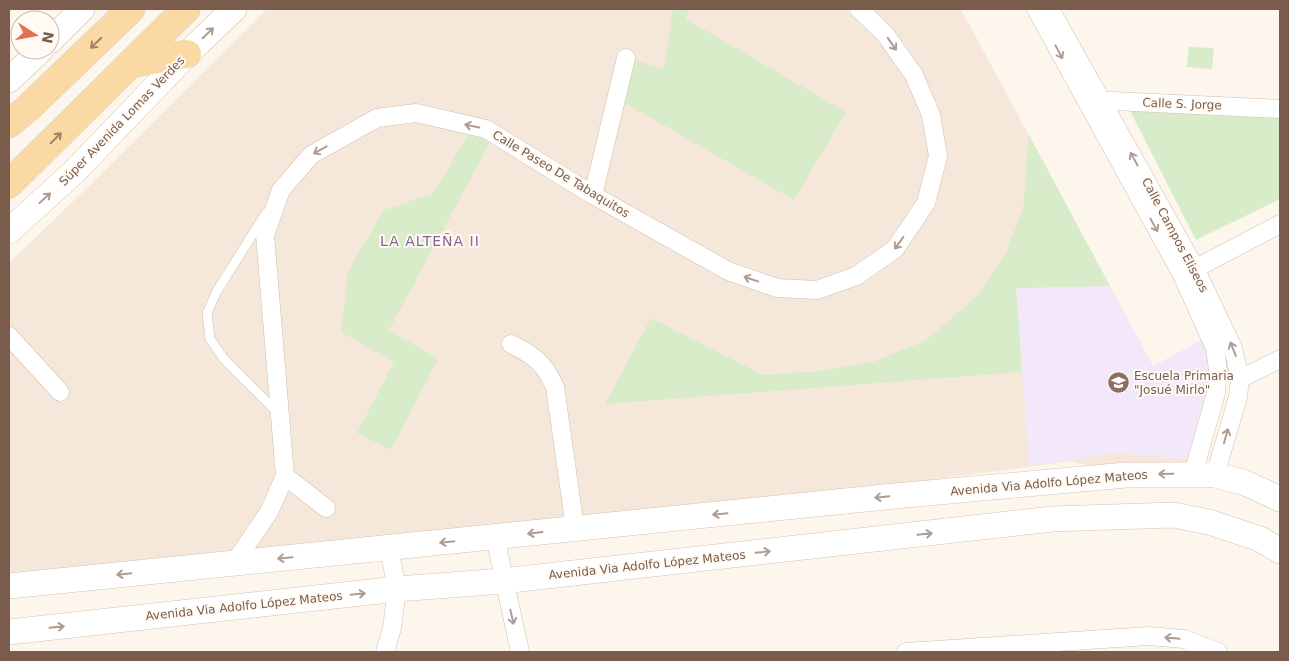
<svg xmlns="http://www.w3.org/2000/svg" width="1289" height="661" font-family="'DejaVu Sans',sans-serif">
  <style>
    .residential { fill: #f5e8da }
    .education { fill: #f3e8fa }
    .green { fill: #d8ecc9 }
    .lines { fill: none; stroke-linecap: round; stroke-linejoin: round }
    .lane-casing { stroke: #d1beb0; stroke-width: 10 }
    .street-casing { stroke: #d1beb0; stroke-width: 19 }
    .secondary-casing { stroke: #d6c0b0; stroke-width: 26 }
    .primary-casing { stroke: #dad1cd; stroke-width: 29 }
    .lane { stroke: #fff; stroke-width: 9 }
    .street { stroke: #fff; stroke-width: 18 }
    .secondary { stroke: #fff; stroke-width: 25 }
    .primary { stroke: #fbd9a5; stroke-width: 28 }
    .oneway { stroke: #af9d94 }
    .oneway2 { stroke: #a18267 }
    .labels { text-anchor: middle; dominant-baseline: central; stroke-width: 4; stroke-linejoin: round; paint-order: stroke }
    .street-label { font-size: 12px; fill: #7a5c4d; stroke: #fffaf3 }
    .education-label { font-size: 12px; fill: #785e54; stroke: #fffaf3; text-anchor: start }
    .neighbourhood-label { font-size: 14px; letter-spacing: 1px; fill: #846695; stroke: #fffaf3 }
  </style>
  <rect width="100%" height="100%" fill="#fdf6ec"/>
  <path class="residential" d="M267,9H961L1153,366L1193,474L1126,475L1071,461L575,528L9,586V263L86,189Z"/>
  <path class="education" d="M1110,286L1153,366L1207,337L1213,395L1196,459L1115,453L1029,466L1016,288Z"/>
  <path class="green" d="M673,9H688L686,19L846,112L794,200L623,102L633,59L664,70Z
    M1189,47L1214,48L1212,69L1187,67Z
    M1128,107L1280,115V199L1196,240Z
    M470,131L492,139L389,330L438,359L391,450L357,433L394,362L341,332L348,271L384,210L434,193Z
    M1029,135L1110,286L1016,288L1022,372L605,404L651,318L763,375L822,371L872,362L925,341L974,299L1004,257L1023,209Z"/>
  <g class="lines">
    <defs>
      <path id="lane" d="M266,213L217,291L207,313L210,339L224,359L279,414"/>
      <path id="street" d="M1036,9L1182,275L1215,348L1218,370L1216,393L1193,474
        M1050,9L1195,268L1233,348L1240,379L1238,397L1215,475
        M1093,100L1280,109
        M593,195L626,58
        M1185,274L1280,224
        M9,336L60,392
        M511,344C535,356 544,363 555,387L575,528
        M1240,379L1280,359
        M285,476L326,508
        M495,537L520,652
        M235,562L269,512L285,476L265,235L281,190L311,155L377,118L416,113L486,129L593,195L728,271L777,288L817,290L856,276L895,249L926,203L938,156L931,115L914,75L885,34L859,9
        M385,652L392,628L397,589L389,549
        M906,652L1149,636L1184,639L1218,652"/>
      <path id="secondary" d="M50,41L82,9
        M9,80L41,50
        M9,231L75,171L187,54L234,9
        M9,586L895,496L1126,475H1215L1243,482L1280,499
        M9,632L397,589L503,581L1052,519L1173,515L1209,522L1260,539L1280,551"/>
      <path id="primary" d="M130,64L187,54
        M9,124L28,108L131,9
        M9,184L186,9"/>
    </defs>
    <use href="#lane" class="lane-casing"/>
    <use href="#street" class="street-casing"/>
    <use href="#secondary" class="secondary-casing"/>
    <use href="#primary" class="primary-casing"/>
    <use href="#lane" class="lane"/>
    <use href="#street" class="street"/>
    <use href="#secondary" class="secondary"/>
    <use href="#primary" class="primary"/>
  </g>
  <defs><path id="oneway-shaft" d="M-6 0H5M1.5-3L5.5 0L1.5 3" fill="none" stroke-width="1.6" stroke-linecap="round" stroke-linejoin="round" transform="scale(1.25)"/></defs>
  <g class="oneway">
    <use href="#oneway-shaft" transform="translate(208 33) rotate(-44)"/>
    <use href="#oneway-shaft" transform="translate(892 44) rotate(55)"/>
    <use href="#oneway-shaft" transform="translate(1059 52) rotate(62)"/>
    <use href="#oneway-shaft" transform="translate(472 126) rotate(-168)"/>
    <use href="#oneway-shaft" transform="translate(320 150) rotate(151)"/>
    <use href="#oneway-shaft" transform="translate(1134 159) rotate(-119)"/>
    <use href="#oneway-shaft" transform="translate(45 198) rotate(-42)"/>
    <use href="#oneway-shaft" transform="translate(1154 225) rotate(61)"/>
    <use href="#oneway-shaft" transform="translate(899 243) rotate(126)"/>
    <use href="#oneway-shaft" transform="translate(751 279) rotate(-161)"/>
    <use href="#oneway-shaft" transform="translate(1233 349) rotate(-112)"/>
    <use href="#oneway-shaft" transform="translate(1226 436) rotate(-74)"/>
    <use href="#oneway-shaft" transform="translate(1166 474) rotate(179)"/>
    <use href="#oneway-shaft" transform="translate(882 497) rotate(174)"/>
    <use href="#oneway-shaft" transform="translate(720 514) rotate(174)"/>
    <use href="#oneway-shaft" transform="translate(535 533) rotate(173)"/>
    <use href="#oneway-shaft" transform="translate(925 534) rotate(-6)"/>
    <use href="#oneway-shaft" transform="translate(447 542) rotate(174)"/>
    <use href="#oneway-shaft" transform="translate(763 552) rotate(-6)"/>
    <use href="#oneway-shaft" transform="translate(285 558) rotate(175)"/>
    <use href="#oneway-shaft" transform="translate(124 574) rotate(174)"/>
    <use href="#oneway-shaft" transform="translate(358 594) rotate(-6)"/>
    <use href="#oneway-shaft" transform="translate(512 617) rotate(77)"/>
    <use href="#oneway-shaft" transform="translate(57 627) rotate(-6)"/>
    <use href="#oneway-shaft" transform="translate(1172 638) rotate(-174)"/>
  </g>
  <g class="oneway2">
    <use href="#oneway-shaft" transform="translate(96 43) rotate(136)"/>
    <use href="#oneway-shaft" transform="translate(56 138) rotate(-45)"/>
  </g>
  <defs>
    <symbol id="school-disc" viewBox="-11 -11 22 22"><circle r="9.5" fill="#8d6e63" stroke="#fffaf3"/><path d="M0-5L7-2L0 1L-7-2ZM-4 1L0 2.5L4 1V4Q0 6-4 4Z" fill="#fff"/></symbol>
  </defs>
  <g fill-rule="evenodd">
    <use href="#school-disc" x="1106" y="370" width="25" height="25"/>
  </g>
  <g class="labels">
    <g class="street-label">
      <text transform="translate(1182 104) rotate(2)">Calle S. Jorge</text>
      <text transform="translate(122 121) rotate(-46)">Súper Avenida Lomas Verdes</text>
      <text transform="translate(561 174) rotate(31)">Calle Paseo De Tabaquitos</text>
      <text transform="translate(1175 235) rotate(62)">Calle Campos Eliseos</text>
      <text transform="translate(1049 483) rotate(-5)">Avenida Via Adolfo López Mateos</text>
      <text transform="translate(647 565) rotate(-6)">Avenida Via Adolfo López Mateos</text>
      <text transform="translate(244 606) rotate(-6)">Avenida Via Adolfo López Mateos</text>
    </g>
    <g class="education-label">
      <text x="1134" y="376">Escuela Primaria<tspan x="1134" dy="14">"Josué Mirlo"</tspan></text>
    </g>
    <g class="neighbourhood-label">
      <text x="430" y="241">LA ALTEÑA II</text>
    </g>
  </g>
  <rect width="1289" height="661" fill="none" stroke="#7a5c4d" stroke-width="20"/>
  <g transform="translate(35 35) rotate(101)"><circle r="24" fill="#fffaf3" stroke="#cabbb1"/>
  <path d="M0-4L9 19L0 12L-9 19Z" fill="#e76f51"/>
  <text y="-8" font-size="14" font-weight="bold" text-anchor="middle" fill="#7a5c4d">N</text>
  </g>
</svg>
